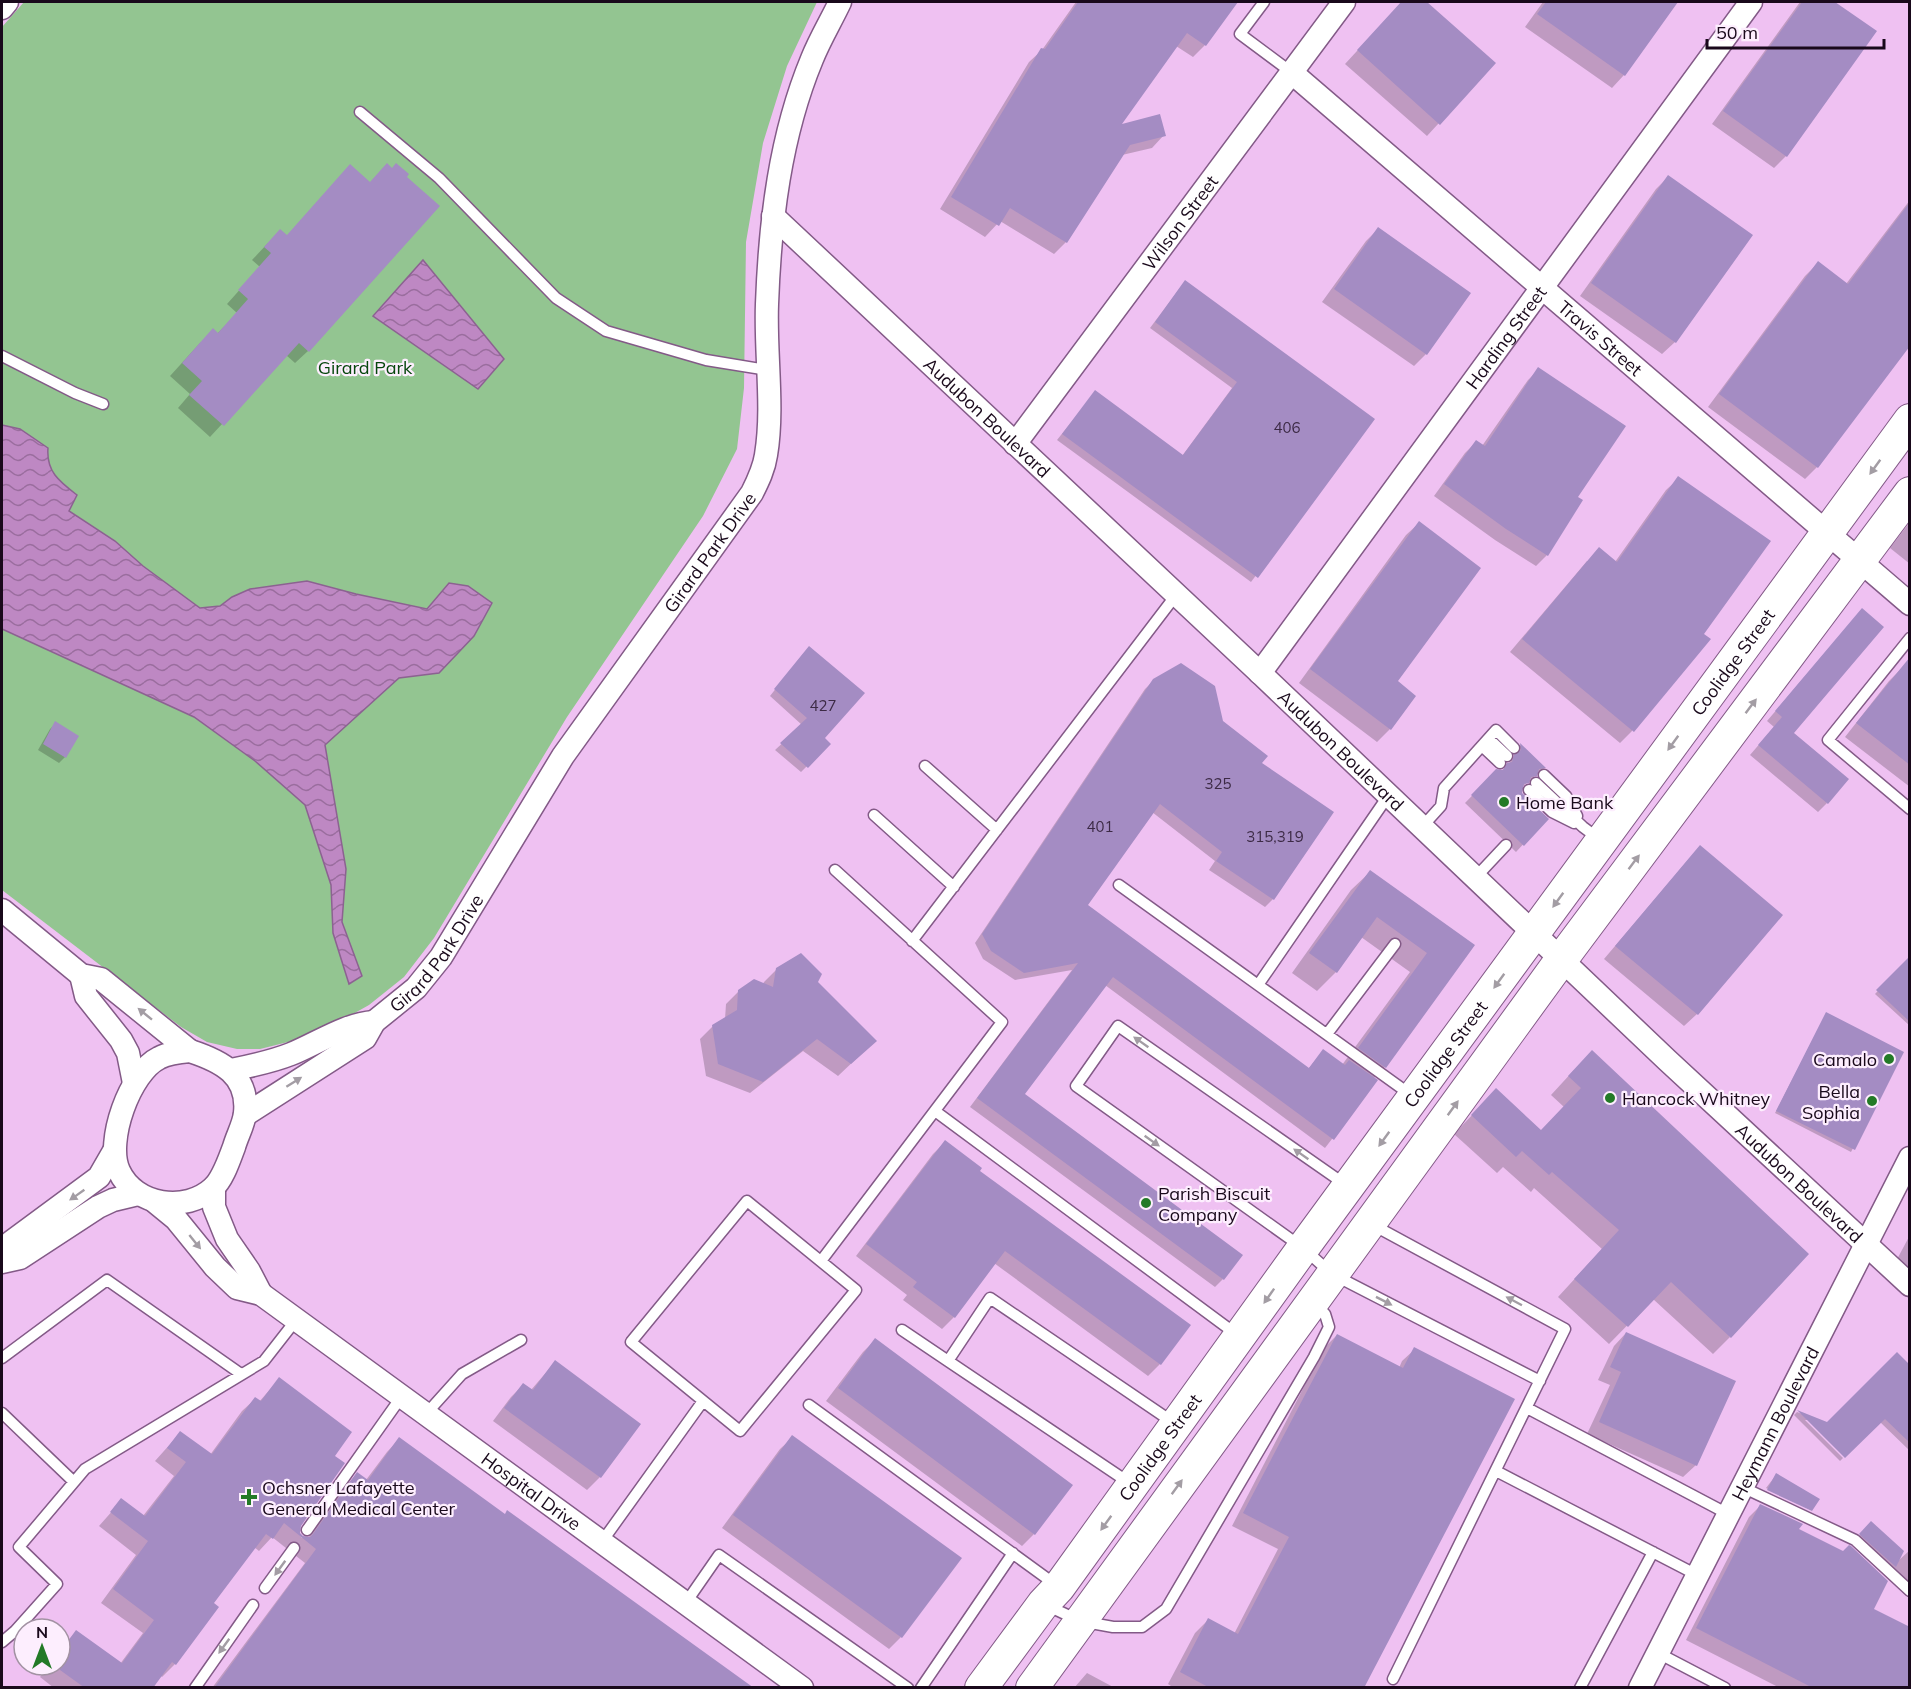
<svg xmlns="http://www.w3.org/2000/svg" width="1911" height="1689" font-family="Mulish,sans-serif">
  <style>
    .green { fill: #93c591 }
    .water { fill: url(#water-waves); stroke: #8c6291; stroke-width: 1.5 }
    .shadow { fill: #0003 }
    .building { fill: #a48cc3 }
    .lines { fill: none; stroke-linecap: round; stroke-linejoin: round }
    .lane-casing { stroke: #835a87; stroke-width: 13 }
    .street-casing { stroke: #835a87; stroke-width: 25 }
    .secondary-casing { stroke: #835a87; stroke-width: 34 }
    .lane { stroke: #fff; stroke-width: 10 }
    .street { stroke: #fff; stroke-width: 22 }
    .secondary { stroke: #fff; stroke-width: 32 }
    .oneway { fill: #a39da4 }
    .poi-dot { fill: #237a27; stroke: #fdeefe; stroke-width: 2 }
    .labels { text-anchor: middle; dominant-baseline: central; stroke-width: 4.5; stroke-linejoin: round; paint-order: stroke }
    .number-label { font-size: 15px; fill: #3c2a45 }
    .street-label { font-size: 18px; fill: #19091b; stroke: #fdeefe }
    .park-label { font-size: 18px; fill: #06460c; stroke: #fdeefe }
    .poi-label { font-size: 18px; fill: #19091b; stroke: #fdeefe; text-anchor: start }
  </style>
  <defs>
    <pattern id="water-waves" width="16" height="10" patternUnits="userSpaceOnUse" patternTransform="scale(1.5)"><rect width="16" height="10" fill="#be88c3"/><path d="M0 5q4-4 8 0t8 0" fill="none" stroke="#9a6d9e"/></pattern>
  </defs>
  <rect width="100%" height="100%" fill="#efc1f2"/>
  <path class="green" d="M24,2H817L787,66L763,143L746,242L744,388L737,449L703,516L567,717L434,938L404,977L369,1005L335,1024L296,1040L260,1049H237L207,1042L181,1027L2,890V27Z"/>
  <path class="water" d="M423,260L504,359L478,389L373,316Z
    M2,425L20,429L48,448C46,472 60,482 77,495L69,511L115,541L143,566L200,608L220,606L232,597L250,589L307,581L356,594L427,609L449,583L468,586L492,603L474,636L439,673L399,678L325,745L346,869L342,922L362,976L349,984L333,933L331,885L305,805L255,761L194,717L2,629Z"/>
  <path class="shadow" d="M1076,2H1236L1205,45L1193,57L1176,46L1118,126L1164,135L1152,148L1122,155L1066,242L1054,254L1000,221L985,237L940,209L1029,62L1042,50Z
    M1402,2H1424L1494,63L1427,136L1345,64Z
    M1543,2H1676L1624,75L1612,88L1525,27Z
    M1800,2H1832L1875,32L1786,156L1774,168L1712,124Z
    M1668,177L1675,342L1662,354L1580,296L1656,189Z
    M1910,200V343L1817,467L1805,479L1708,407L1805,276L1818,263L1846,284Z
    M1378,229L1426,354L1414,366L1322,302L1366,241Z
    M268,243L308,351L295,363L286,355L210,437L178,408L190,394L170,376L200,343L217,334L237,313L227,304L260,267L252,260Z
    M1180,288L1373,420L1251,582L1057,440L1095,392L1182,456L1232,388L1150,328Z
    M1539,369L1576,498L1547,555L1536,566L1495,540L1434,496L1465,453L1476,442L1482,446L1528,380Z
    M1679,478L1632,731L1620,743L1510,652L1587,561L1615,562L1666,490Z
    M1910,522V564L1890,548Z
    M1419,523L1396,681L1414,696L1390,729L1377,742L1299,683L1406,535Z
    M1853,620L1792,733L1827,803L1818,812L1750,755L1774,727L1767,721Z
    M803,654L823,737L829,744L801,772L775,750L802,725L770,696Z
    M1901,669L1910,675V787L1845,737L1889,681Z
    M1154,680L1221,722L1260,764L1273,899L1265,907L1209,870L1215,861L1152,812L1086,905L1308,1069L1323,1051L1342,1065L1410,972L1361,937L1336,972L1317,991L1292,973L1351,890L1370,872L1473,946L1385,1067L1373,1079V1086L1325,1148L1105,985L1023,1095L1223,1279L1215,1287L970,1107L1072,970L1015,980L983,959L975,943L1145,689Z
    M56,723L65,757L59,763L38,750L50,729Z
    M1520,745L1544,768L1522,787L1520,793L1547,819L1516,852L1465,803L1496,771H1501L1507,766L1514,757L1513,752Z
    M1688,860L1697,1014L1684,1026L1604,959Z
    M1905,962L1910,966V1026L1875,994Z
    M777,969L816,982L875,1041L838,1076L803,1051L750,1093L706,1076L700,1039L713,1026L725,1019L726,1004L739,991L763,985L764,982Z
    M1826,1014L1902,1052L1851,1152L1775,1113Z
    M1574,1070L1730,1337L1713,1354L1653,1299L1609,1344L1558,1297L1602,1249L1534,1188L1531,1192L1503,1167L1497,1173L1454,1134L1496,1090L1541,1132L1564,1107L1551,1095Z
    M945,1142L978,1171L1188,1326L1160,1364L1148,1376L994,1263L954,1317L942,1329L903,1300L907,1295L856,1256L933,1154Z
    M1910,1235V1271L1895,1263Z
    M1626,1333L1696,1465L1683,1477L1587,1434L1610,1385L1598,1380L1614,1346Z
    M1337,1335L1399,1368L1402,1361L1415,1349L1362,1688H1174L1168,1684L1195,1633L1208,1620L1234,1634L1278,1549L1232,1526L1324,1348Z
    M875,1340L1034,1534L1022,1546L826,1401L863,1352Z
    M555,1362L639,1424L600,1477L587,1490L493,1421L511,1397L523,1385L531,1390Z
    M1910,1367V1451L1880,1422L1845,1456L1809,1420H1805L1843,1458L1840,1461L1794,1415L1797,1412L1827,1423Z
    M279,1379L333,1456L299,1526L298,1533L302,1538H308L344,1487L357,1474L366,1480L387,1452L399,1439L504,1515L752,1688H212L305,1563L272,1537L259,1551L254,1547L212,1604L175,1664L162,1677L160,1675L151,1688H54L40,1677L49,1665H60V1649L76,1632L120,1664L143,1633L101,1603L136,1555L99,1526L122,1500L143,1516L174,1476L155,1461L180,1433L210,1455L242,1411L255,1399L259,1402Z
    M793,1437L901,1637L889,1649L722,1528L780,1449Z
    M1776,1475L1811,1510L1766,1488Z
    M1765,1491L1809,1512L1805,1516L1762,1497Z
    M1760,1506L1872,1609L1910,1688H1780L1686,1640L1749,1517Z
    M1871,1523L1898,1561L1910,1550V1587L1856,1539Z
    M1087,1673L1115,1688H1074Z"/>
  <path class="building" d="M1078,2H1238L1206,46L1187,33L1122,124L1160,114L1166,136L1130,145L1067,243L1010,208L999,226L951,197L1041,48L1045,49Z
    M1401,2H1427L1496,63L1440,125L1357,50Z
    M1546,2H1678L1625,76L1537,14Z
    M1802,2H1835L1877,31L1787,157L1723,111Z
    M387,163L392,168L396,163L409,174L407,177L440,206L309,352L299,343L224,426L189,395L202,381L182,363L213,328L218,333L248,299L238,290L271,253L264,247L280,229L287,235L350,164L370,182Z
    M1668,175L1753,235L1676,343L1591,283Z
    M1910,202V346L1818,468L1719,394L1818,261L1848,284Z
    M1378,227L1471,293L1427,355L1334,289Z
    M1185,280L1375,419L1258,578L1062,434L1095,390L1183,455L1237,382L1155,322Z
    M1538,367L1626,426L1578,497L1583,500L1548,556L1506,529L1444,484L1476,440L1485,446Z
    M1678,476L1771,541L1704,634L1711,639L1634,732L1522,639L1599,547L1617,562Z
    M1419,521L1481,568L1398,681L1416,696L1391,730L1310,669Z
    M1862,608L1884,627L1794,733L1849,779L1828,804L1758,745L1782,717L1775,711Z
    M809,646L865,693L825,738L831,744L808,768L780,743L807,718L774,689Z
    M1910,657V765L1856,723Z
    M1181,663L1215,686L1223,721L1268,756L1262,763L1334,812L1274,900L1216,861L1222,852L1160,804L1088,905L1309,1068L1323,1049L1345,1065L1349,1060L1378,1080L1334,1140L1113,977L1025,1094L1243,1255L1224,1280L977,1098L1078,963L1024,973L991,951L982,934L1153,679Z
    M55,721L79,736L66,758L43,744Z
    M1520,743L1546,768L1539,769L1537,776L1531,777L1529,783L1524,784L1522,793L1549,819L1524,846L1471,795L1496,769L1503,770L1507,763L1512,762L1514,755L1521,750Z
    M1700,845L1783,915L1698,1015L1615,946Z
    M1370,870L1475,945L1386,1068L1358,1048L1427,953L1377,917L1337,973L1309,953Z
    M801,953L822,974L818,982L877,1041L851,1064L817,1039L763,1082L718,1064L712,1025L737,1010L738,990L754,979L773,987L776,968Z
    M1910,956V1022L1876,990Z
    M1826,1012L1904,1052L1855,1150L1776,1111Z
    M1592,1050L1809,1254L1731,1338L1671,1282L1628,1327L1574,1279L1619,1230L1552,1172L1549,1175L1522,1151L1516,1157L1471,1115L1496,1088L1541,1130L1581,1088L1568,1076Z
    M945,1140L982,1168L980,1171L1191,1325L1161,1365L1005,1251L955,1318L913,1287L917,1282L866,1244Z
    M1626,1332L1736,1381L1697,1466L1599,1422L1621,1372L1610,1367Z
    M1337,1334L1403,1368L1414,1347L1515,1399L1364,1688H1210L1180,1672L1208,1618L1238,1634L1289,1537L1243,1513Z
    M875,1338L1073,1485L1035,1535L838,1388Z
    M1897,1352L1910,1365V1443L1885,1419L1845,1458L1797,1410L1827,1422Z
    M555,1360L641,1424L601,1478L504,1408L523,1383L533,1390Z
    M279,1377L352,1432L335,1456L345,1463L301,1526L300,1533L303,1536L310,1537L313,1534L357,1472L368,1480L399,1437L505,1514L507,1510L754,1688H214L316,1549L284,1523L273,1539L266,1534L214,1603L219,1607L176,1665L172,1662L153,1688H85L60,1670V1652L76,1630L122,1663L154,1620L113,1589L148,1541L110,1512L121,1498L145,1516L186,1462L167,1448L180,1431L212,1454L255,1397L261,1401Z
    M792,1435L962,1558L902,1638L733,1515Z
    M1776,1473L1820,1499L1812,1511L1767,1490Z
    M1760,1504L1803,1524L1799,1529L1843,1551L1849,1545L1851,1546L1888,1581L1874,1609L1910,1627V1688H1813L1696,1628Z
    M1871,1521L1904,1551L1896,1567L1859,1534Z"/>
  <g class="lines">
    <defs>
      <path id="lane" d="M1264,2L1240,34L1291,72
        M360,112L439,178L556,298L606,331L706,360L767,370
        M2,356L75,393L103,404
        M1910,638L1828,740L1910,809
        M1489,739L1507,756
        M1482,746L1500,763
        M925,766L997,830
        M1544,775L1566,796L1577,816
        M1536,783L1583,827L1599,839
        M1529,790L1552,812L1574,823
        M874,815L954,887
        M1422,827L1441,806L1444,788L1496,730L1514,748
        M1475,878L1506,845
        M1119,885L1411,1095
        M912,941L1176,595
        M1258,985L1388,796
        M1327,1034L1395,944
        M935,1111L1236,1334
        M1346,1185L1118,1026L1076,1086L1303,1248L1332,1274L1540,1381
        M747,1201L856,1290L740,1431L631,1342Z
        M1373,1225L1565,1329L1393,1679
        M821,1261L1002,1022L835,870
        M902,1330L948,1361
        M2,1358L107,1280L241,1374
        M809,1405L1056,1585
        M1527,1408L1728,1514
        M2,1413L74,1482
        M426,1414L462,1374L521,1340
        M1496,1471L1697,1575
        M1131,1484L948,1361L990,1298L1174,1423
        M1742,1487L1855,1540L1910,1591
        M307,1530L402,1396
        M601,1543L703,1401
        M265,1588L294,1548
        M685,1604L719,1555L908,1688
        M1046,1605L1080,1621L1113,1627H1142L1166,1609L1314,1357L1329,1327L1325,1314L1316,1305
        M2,1642L15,1631L57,1584L19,1547L85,1469L264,1361L296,1320
        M1658,1653L1725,1688
        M195,1688L253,1605
        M921,1688L1013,1553
        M1580,1688L1653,1552"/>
      <g id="street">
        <path d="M2,8L7,2"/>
        <path id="s1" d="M1291,72L1910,604"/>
        <path id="s2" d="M773,216L1260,673L1667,1060L1910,1285"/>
        <path id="s3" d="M1015,444L1344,2"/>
        <path id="s4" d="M1260,673L1751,2"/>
        <path d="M2,910L81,975L101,979L190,1051"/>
        <path d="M81,975L86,996L121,1040L128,1053L134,1083"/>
        <path d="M190,1051C221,1061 249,1075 245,1113C244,1124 237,1136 234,1147C229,1160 223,1179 213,1188C186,1213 135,1206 119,1171C105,1142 130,1072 159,1058C168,1053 179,1052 190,1051Z"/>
        <path d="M231,1070C251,1066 271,1062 291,1054C318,1043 345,1024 374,1022"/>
        <path id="s5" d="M245,1115L365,1038L374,1022L416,988L441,957L563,756L752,493C758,481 764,469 766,455C774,407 765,353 767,304C770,221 780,136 812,59C820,39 831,21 840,2"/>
        <path d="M214,1187V1207L227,1239L249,1271L261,1294"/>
        <path id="s6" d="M154,1201L176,1219L215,1267L237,1288L261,1294L802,1688"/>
        <path d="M2,1258L11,1242L99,1177L114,1151"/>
        <path d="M2,1262L20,1258L98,1207L113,1200L138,1194"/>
        <path id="s7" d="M1640,1688L1910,1158"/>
      </g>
      <g id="secondary">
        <path id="s8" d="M981,1688L1043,1604L1059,1587L1303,1248L1910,420"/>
        <path d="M1032,1688L1561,960L1910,493"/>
      </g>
    </defs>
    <use href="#lane" class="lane-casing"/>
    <use href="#street" class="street-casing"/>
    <use href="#secondary" class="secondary-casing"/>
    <use href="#lane" class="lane"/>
    <use href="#street" class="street"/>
    <use href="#secondary" class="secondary"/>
  </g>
  <defs><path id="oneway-solid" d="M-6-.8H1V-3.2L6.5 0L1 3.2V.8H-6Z" transform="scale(1.5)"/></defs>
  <g class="oneway">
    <use href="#oneway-solid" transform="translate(1875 467) rotate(126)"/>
    <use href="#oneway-solid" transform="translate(1751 706) rotate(-53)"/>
    <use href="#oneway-solid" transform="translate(1673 743) rotate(126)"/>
    <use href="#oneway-solid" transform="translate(1634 862) rotate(-53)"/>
    <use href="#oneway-solid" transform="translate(1558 900) rotate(126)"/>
    <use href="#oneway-solid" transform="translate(1499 981) rotate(126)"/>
    <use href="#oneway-solid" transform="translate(145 1014) rotate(-141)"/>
    <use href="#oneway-solid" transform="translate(1141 1042) rotate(-145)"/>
    <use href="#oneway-solid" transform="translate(294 1082) rotate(-32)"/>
    <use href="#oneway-solid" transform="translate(1453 1108) rotate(-54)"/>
    <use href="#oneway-solid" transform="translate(1384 1139) rotate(126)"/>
    <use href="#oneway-solid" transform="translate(1152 1141) rotate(35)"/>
    <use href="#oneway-solid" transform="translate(1301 1154) rotate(-145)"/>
    <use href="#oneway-solid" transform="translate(77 1195) rotate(145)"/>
    <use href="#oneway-solid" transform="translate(195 1242) rotate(51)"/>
    <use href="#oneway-solid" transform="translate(1269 1296) rotate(125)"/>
    <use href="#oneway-solid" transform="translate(1384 1301) rotate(27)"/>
    <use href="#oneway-solid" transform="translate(1514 1301) rotate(-152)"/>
    <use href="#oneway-solid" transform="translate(1177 1487) rotate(-54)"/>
    <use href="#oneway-solid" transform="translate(1106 1523) rotate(126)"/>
    <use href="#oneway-solid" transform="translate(280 1568) rotate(126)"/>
    <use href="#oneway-solid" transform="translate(224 1646) rotate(126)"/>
  </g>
  <g class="poi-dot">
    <circle cx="1504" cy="802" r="6"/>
    <circle cx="1889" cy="1059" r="6"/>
    <circle cx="1610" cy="1098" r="6"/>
    <circle cx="1872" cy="1101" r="6"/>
    <circle cx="1146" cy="1203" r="6"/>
    <path d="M246 1488h6v6h6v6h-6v6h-6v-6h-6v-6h6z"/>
  </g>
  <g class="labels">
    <g class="number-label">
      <text x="1287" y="427">406</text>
      <text x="823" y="705">427</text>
      <text x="1218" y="783">325</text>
      <text x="1100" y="826">401</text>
      <text x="1275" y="836">315,319</text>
    </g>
    <g class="street-label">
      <text stroke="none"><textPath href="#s3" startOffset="276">Wilson Street</textPath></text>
      <text stroke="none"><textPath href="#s4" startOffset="416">Harding Street</textPath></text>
      <text stroke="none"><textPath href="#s1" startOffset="408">Travis Street</textPath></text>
      <text stroke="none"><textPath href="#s2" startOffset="294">Audubon Boulevard</textPath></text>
      <text stroke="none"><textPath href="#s5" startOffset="741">Girard Park Drive</textPath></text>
      <text stroke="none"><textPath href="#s8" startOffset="1272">Coolidge Street</textPath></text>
      <text stroke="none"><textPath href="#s2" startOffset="780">Audubon Boulevard</textPath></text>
      <text stroke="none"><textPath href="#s5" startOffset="255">Girard Park Drive</textPath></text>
      <text stroke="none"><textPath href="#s8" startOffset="786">Coolidge Street</textPath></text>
      <text stroke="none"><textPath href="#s2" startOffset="1410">Audubon Boulevard</textPath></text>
      <text stroke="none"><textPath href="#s7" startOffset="297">Heymann Boulevard</textPath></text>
      <text stroke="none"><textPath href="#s8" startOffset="300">Coolidge Street</textPath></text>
      <text stroke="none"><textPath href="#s6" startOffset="480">Hospital Drive</textPath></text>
    </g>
    <g class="park-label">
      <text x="365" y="367">Girard Park</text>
    </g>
    <g class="poi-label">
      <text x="1516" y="802">Home Bank</text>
      <text x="1877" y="1059" text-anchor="end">Camalo</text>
      <text x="1860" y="1091" text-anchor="end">Bella<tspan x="1860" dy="21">Sophia</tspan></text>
      <text x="1622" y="1098">Hancock Whitney</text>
      <text x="1158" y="1193">Parish Biscuit<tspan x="1158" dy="21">Company</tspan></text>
      <text x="262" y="1487">Ochsner Lafayette<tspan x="262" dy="21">General Medical Center</tspan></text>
    </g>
  </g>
  <rect width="1911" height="1689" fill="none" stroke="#19091b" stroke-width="6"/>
  <g transform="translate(42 1647)"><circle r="28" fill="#fdeefe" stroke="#a292a3" stroke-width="1.5"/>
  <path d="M0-4.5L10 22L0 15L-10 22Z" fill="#237a27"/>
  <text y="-9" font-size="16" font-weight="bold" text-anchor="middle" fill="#19091b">N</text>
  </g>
  <path d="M1707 39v9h177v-9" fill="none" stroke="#19091b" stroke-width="3"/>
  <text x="1716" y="39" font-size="18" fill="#19091b" stroke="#fdeefe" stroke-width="4.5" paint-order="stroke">50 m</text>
</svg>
